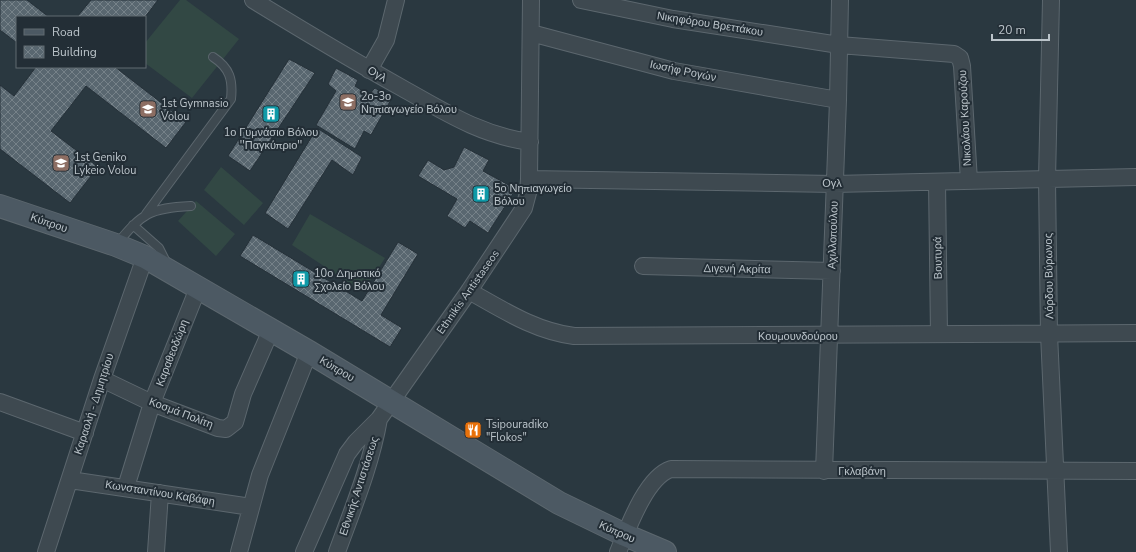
<svg xmlns="http://www.w3.org/2000/svg" width="1136" height="552" font-family="'Nunito Sans',sans-serif">
  <style>
    .pitch { fill: #324844 }
    .building { fill: url(#building-cross-hatch); stroke: #253038 }
    .lines { fill: none; stroke-linecap: round; stroke-linejoin: round }
    .lane-casing { stroke: #5c676e; stroke-width: 10 }
    .street-casing { stroke: #5c676e; stroke-width: 18 }
    .secondary-casing { stroke: #5c676e; stroke-width: 24 }
    .lane { stroke: #3e4950; stroke-width: 8 }
    .street { stroke: #3e4950; stroke-width: 16 }
    .secondary { stroke: #4c5963; stroke-width: 22 }
    .labels { text-anchor: middle; dominant-baseline: central; stroke-width: 4; stroke-linejoin: round; paint-order: stroke }
    .street-label { font-size: 11px; fill: #bbc4ca; stroke: #232e36 }
    .poi-label { font-size: 11px; fill: #bbc4ca; stroke: #232e36; text-anchor: start }
  </style>
  <defs>
    <pattern id="building-cross-hatch" width="8" height="8" patternUnits="userSpaceOnUse"><rect width="8" height="8" fill="#596770"/><path d="M0 0l8 8M0 8l8-8" fill="none" stroke="#768289"/></pattern>
  </defs>
  <rect width="100%" height="100%" fill="#2a3840"/>
  <path class="pitch" d="M180,0H186L239,39L192,98L145,63V43Z
    M221,167L263,203L244,225L204,190Z
    M196,201L235,234L216,256L178,221Z
    M310,214L385,258L363,292L292,245Z"/>
  <path class="building" d="M0,0H27L49,17H17V43L0,30Z
    M91,0H158L145,17H77Z
    M289,59L315,73L250,171L228,156Z
    M36,67H115L186,122L166,148L86,86L51,131L98,167L70,203L0,149V85L14,96Z
    M336,68L358,80L355,86L369,95L375,88L392,98L371,135L364,131L355,149L316,125L336,91L328,84Z
    M317,128L362,157L353,175L332,160L288,229L265,213Z
    M464,147L489,160L483,171L516,189L488,233L470,221L465,228L447,216L457,199L418,176L428,160L444,170L454,167Z
    M253,235L362,301L398,242L418,254L381,315L402,328L390,347L240,256Z"/>
  <g class="lines">
    <defs>
      <path id="lane" d="M146,214L231,99C233,80 230,68 213,57
        M133,225L159,248L167,264
        M116,245C142,213 150,208 191,206"/>
      <path id="street" d="M253,0C302,30 352,60 402,88C445,112 480,135 530,142
        M581,0L673,19L839,45L954,54L960,58L962,66L969,181
        M1051,0L1047,179L1049,334L1059,552
        M531,33L674,71L838,100
        M369,70L386,40L396,0
        M529,179L834,184L1136,177
        M937,182L939,334
        M643,266L832,271
        M469,291C503,310 535,331 574,336L1136,333
        M102,379L152,403L218,428L226,429L235,422L243,394L271,330
        M0,402L85,433
        M824,471L838,100L840,0
        M70,480L251,507
        M126,487L152,403L198,288
        M46,552L102,379L145,257
        M156,552L160,493
        M239,552L260,475L309,352
        M304,552L347,454L356,442L379,419L469,291L524,208L528,193L529,179L531,0
        M337,552C353,508 371,465 379,419
        M618,552C628,528 646,477 671,469L1136,471"/>
      <path id="secondary" d="M0,206L116,245L145,257L309,352L559,503L625,535L665,552"/>
    </defs>
    <use href="#lane" class="lane-casing"/>
    <use href="#street" class="street-casing"/>
    <use href="#secondary" class="secondary-casing"/>
    <use href="#lane" class="lane"/>
    <use href="#street" class="street"/>
    <use href="#secondary" class="secondary"/>
  </g>
  <defs>
    <symbol id="school-square" viewBox="-11 -11 22 22"><rect x="-9" y="-9" width="18" height="18" rx="4" fill="#8d6e63" stroke="#232e36"/><path d="M0-5L7-2L0 1L-7-2ZM-4 1L0 2.5L4 1V4Q0 6-4 4Z" fill="#fff"/></symbol>
    <symbol id="building-square" viewBox="-11 -11 22 22"><rect x="-9" y="-9" width="18" height="18" rx="4" fill="#0f9aa8" stroke="#232e36"/><path d="M-4-6H4V6H1V3H-1V6H-4ZM-2.5-4.3h1.7v1.8h-1.7ZM.8-4.3h1.7v1.8H.8ZM-2.5-1h1.7V.8h-1.7ZM.8-1h1.7V.8H.8Z" fill="#fff"/></symbol>
    <symbol id="restaurant-square" viewBox="-11 -11 22 22"><rect x="-9" y="-9" width="18" height="18" rx="4" fill="#e8710a" stroke="#232e36"/><path d="M-5-6h1v4h1v-4h1v4h1v-4h1v5L-1.5 .5V6h-2V.5L-5-1ZM5-6V6H3V1.5H1.5Q1.5-4 5-6Z" fill="#fff"/></symbol>
  </defs>
  <g fill-rule="evenodd">
    <use href="#school-square" x="338" y="92" width="20" height="20"/>
    <use href="#school-square" x="138" y="99" width="20" height="20"/>
    <use href="#building-square" x="261" y="104" width="20" height="20"/>
    <use href="#school-square" x="51" y="153" width="20" height="20"/>
    <use href="#building-square" x="471" y="184" width="20" height="20"/>
    <use href="#building-square" x="291" y="269" width="20" height="20"/>
    <use href="#restaurant-square" x="463" y="420" width="20" height="20"/>
  </g>
  <g class="labels">
    <g class="street-label">
      <text transform="translate(710 24) rotate(9)">Νικηφόρου Βρεττάκου</text>
      <text transform="translate(683 71) rotate(12)">Ιωσήφ Ρογών</text>
      <text transform="translate(377 74) rotate(30)">Ογλ</text>
      <text transform="translate(965 118) rotate(-93)">Νικολάου Καρούζου</text>
      <text x="832" y="183">Ογλ</text>
      <text transform="translate(49 223) rotate(19)">Κύπρου</text>
      <text transform="translate(833 235) rotate(-88)">Αχιλλοπούλου</text>
      <text transform="translate(938 258) rotate(-91)">Βουτυρά</text>
      <text transform="translate(737 269) rotate(1)">Διγενή Ακρίτα</text>
      <text transform="translate(1049 276) rotate(-91)">Λόρδου Βύρωνος</text>
      <text transform="translate(468 292) rotate(-55)">Ethnikis Antistaseos</text>
      <text x="798" y="336">Κουμουνδούρου</text>
      <text transform="translate(172 353) rotate(-69)">Καραθεοδώρη</text>
      <text transform="translate(337 369) rotate(31)">Κύπρου</text>
      <text transform="translate(94 404) rotate(-72)">Καραολή - Δημητρίου</text>
      <text transform="translate(181 413) rotate(21)">Κοσμά Πολίτη</text>
      <text x="862" y="471">Γκλαβάνη</text>
      <text transform="translate(359 486) rotate(-72)">Εθνικής Αντιστάσεως</text>
      <text transform="translate(160 493) rotate(9)">Κωνσταντίνου Καβάφη</text>
      <text transform="translate(617 532) rotate(24)">Κύπρου</text>
    </g>
    <g class="poi-label">
      <text x="361" y="96">2ο-3ο<tspan x="361" dy="13">Νηπιαγωγείο Βόλου</tspan></text>
      <text x="161" y="103">1st Gymnasio<tspan x="161" dy="13">Volou</tspan></text>
      <text x="271" y="132" text-anchor="middle">1ο Γυμνάσιο Βόλου<tspan x="271" dy="13">''Παγκύπριο''</tspan></text>
      <text x="74" y="157">1st Geniko<tspan x="74" dy="13">Lykeio Volou</tspan></text>
      <text x="494" y="188">5ο Νηπιαγωγείο<tspan x="494" dy="13">Βόλου</tspan></text>
      <text x="314" y="273">10ο Δημοτικό<tspan x="314" dy="13">Σχολείο Βόλου</tspan></text>
      <text x="486" y="424">Tsipouradiko<tspan x="486" dy="13">"Flokos"</tspan></text>
    </g>
  </g>
  <rect x="16" y="16" width="130" height="52" fill="#232e36" stroke="#606a71"/>
  <rect x="24" y="29" width="20" height="6" fill="#4c5963" stroke="#606a71"/>
  <text x="52" y="36" font-size="12" fill="#bbc4ca">Road</text>
  <rect x="24" y="46" width="20" height="12" fill="url(#building-cross-hatch)" stroke="#606a71"/>
  <text x="52" y="56" font-size="12" fill="#bbc4ca">Building</text>
  <path d="M992 34v6h57v-6" fill="none" stroke="#bbc4ca" stroke-width="2"/>
  <text x="998" y="34" font-size="12" fill="#bbc4ca" stroke="#232e36" stroke-width="3" paint-order="stroke">20 m</text>
</svg>
